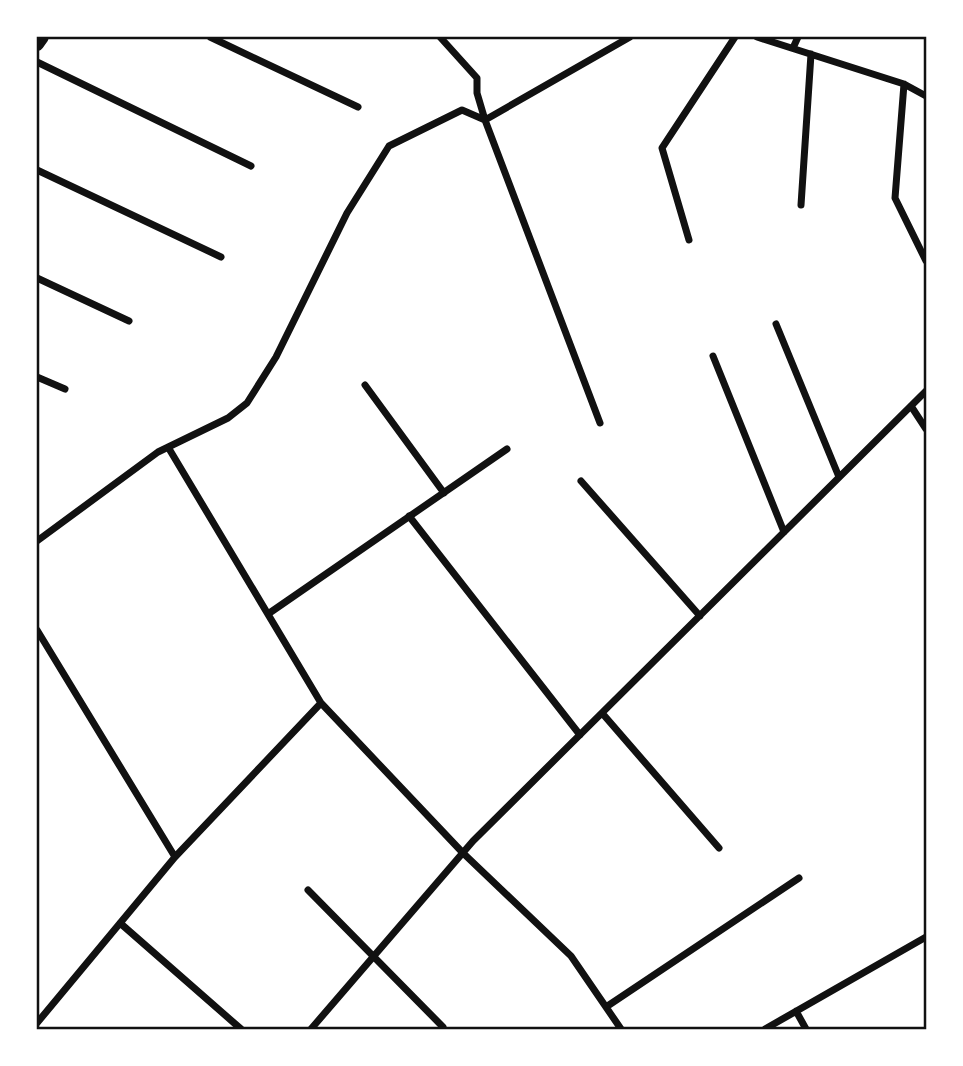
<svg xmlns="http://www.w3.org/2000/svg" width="963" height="1066" font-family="Manrope,sans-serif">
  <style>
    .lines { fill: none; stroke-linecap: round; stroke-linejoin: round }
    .minor { stroke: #111; stroke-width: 7 }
    .secondary { stroke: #111; stroke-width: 14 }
    .neatline { fill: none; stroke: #111; stroke-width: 2.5 }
  </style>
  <rect width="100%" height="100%" fill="#fff"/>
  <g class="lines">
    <path class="minor" d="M210,37L358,107
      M440,37L477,78V93L485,120L600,423
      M757,37L904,84L926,96
      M793,48L798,37
      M37,62L251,166
      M904,84L895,198L926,261
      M485,120L630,37
      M37,170L221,257
      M801,205L811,54
      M689,240L662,148L735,37
      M37,278L129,321
      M776,324L839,477
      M713,356L784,532
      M37,377L65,389
      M365,385L444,493
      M911,406L926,429
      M168,447L321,703L463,853L571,956L621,1029
      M581,481L700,616
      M409,516L580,735
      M37,541L158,452L228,418L247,403L276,357L347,213L389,146L462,110L485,120
      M268,614L507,449
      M37,630L175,857
      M602,713L719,848
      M308,890L443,1027
      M120,923L241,1029
      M606,1007L799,878
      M796,1011L806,1029
      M37,1023L175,857L321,703
      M311,1029L473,841L926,391
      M765,1029L926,937"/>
    <path class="secondary" d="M37,44L42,37"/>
  </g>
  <rect width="963" height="1066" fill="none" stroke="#ffffff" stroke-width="77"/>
  <rect x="38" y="38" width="887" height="990" class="neatline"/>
</svg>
